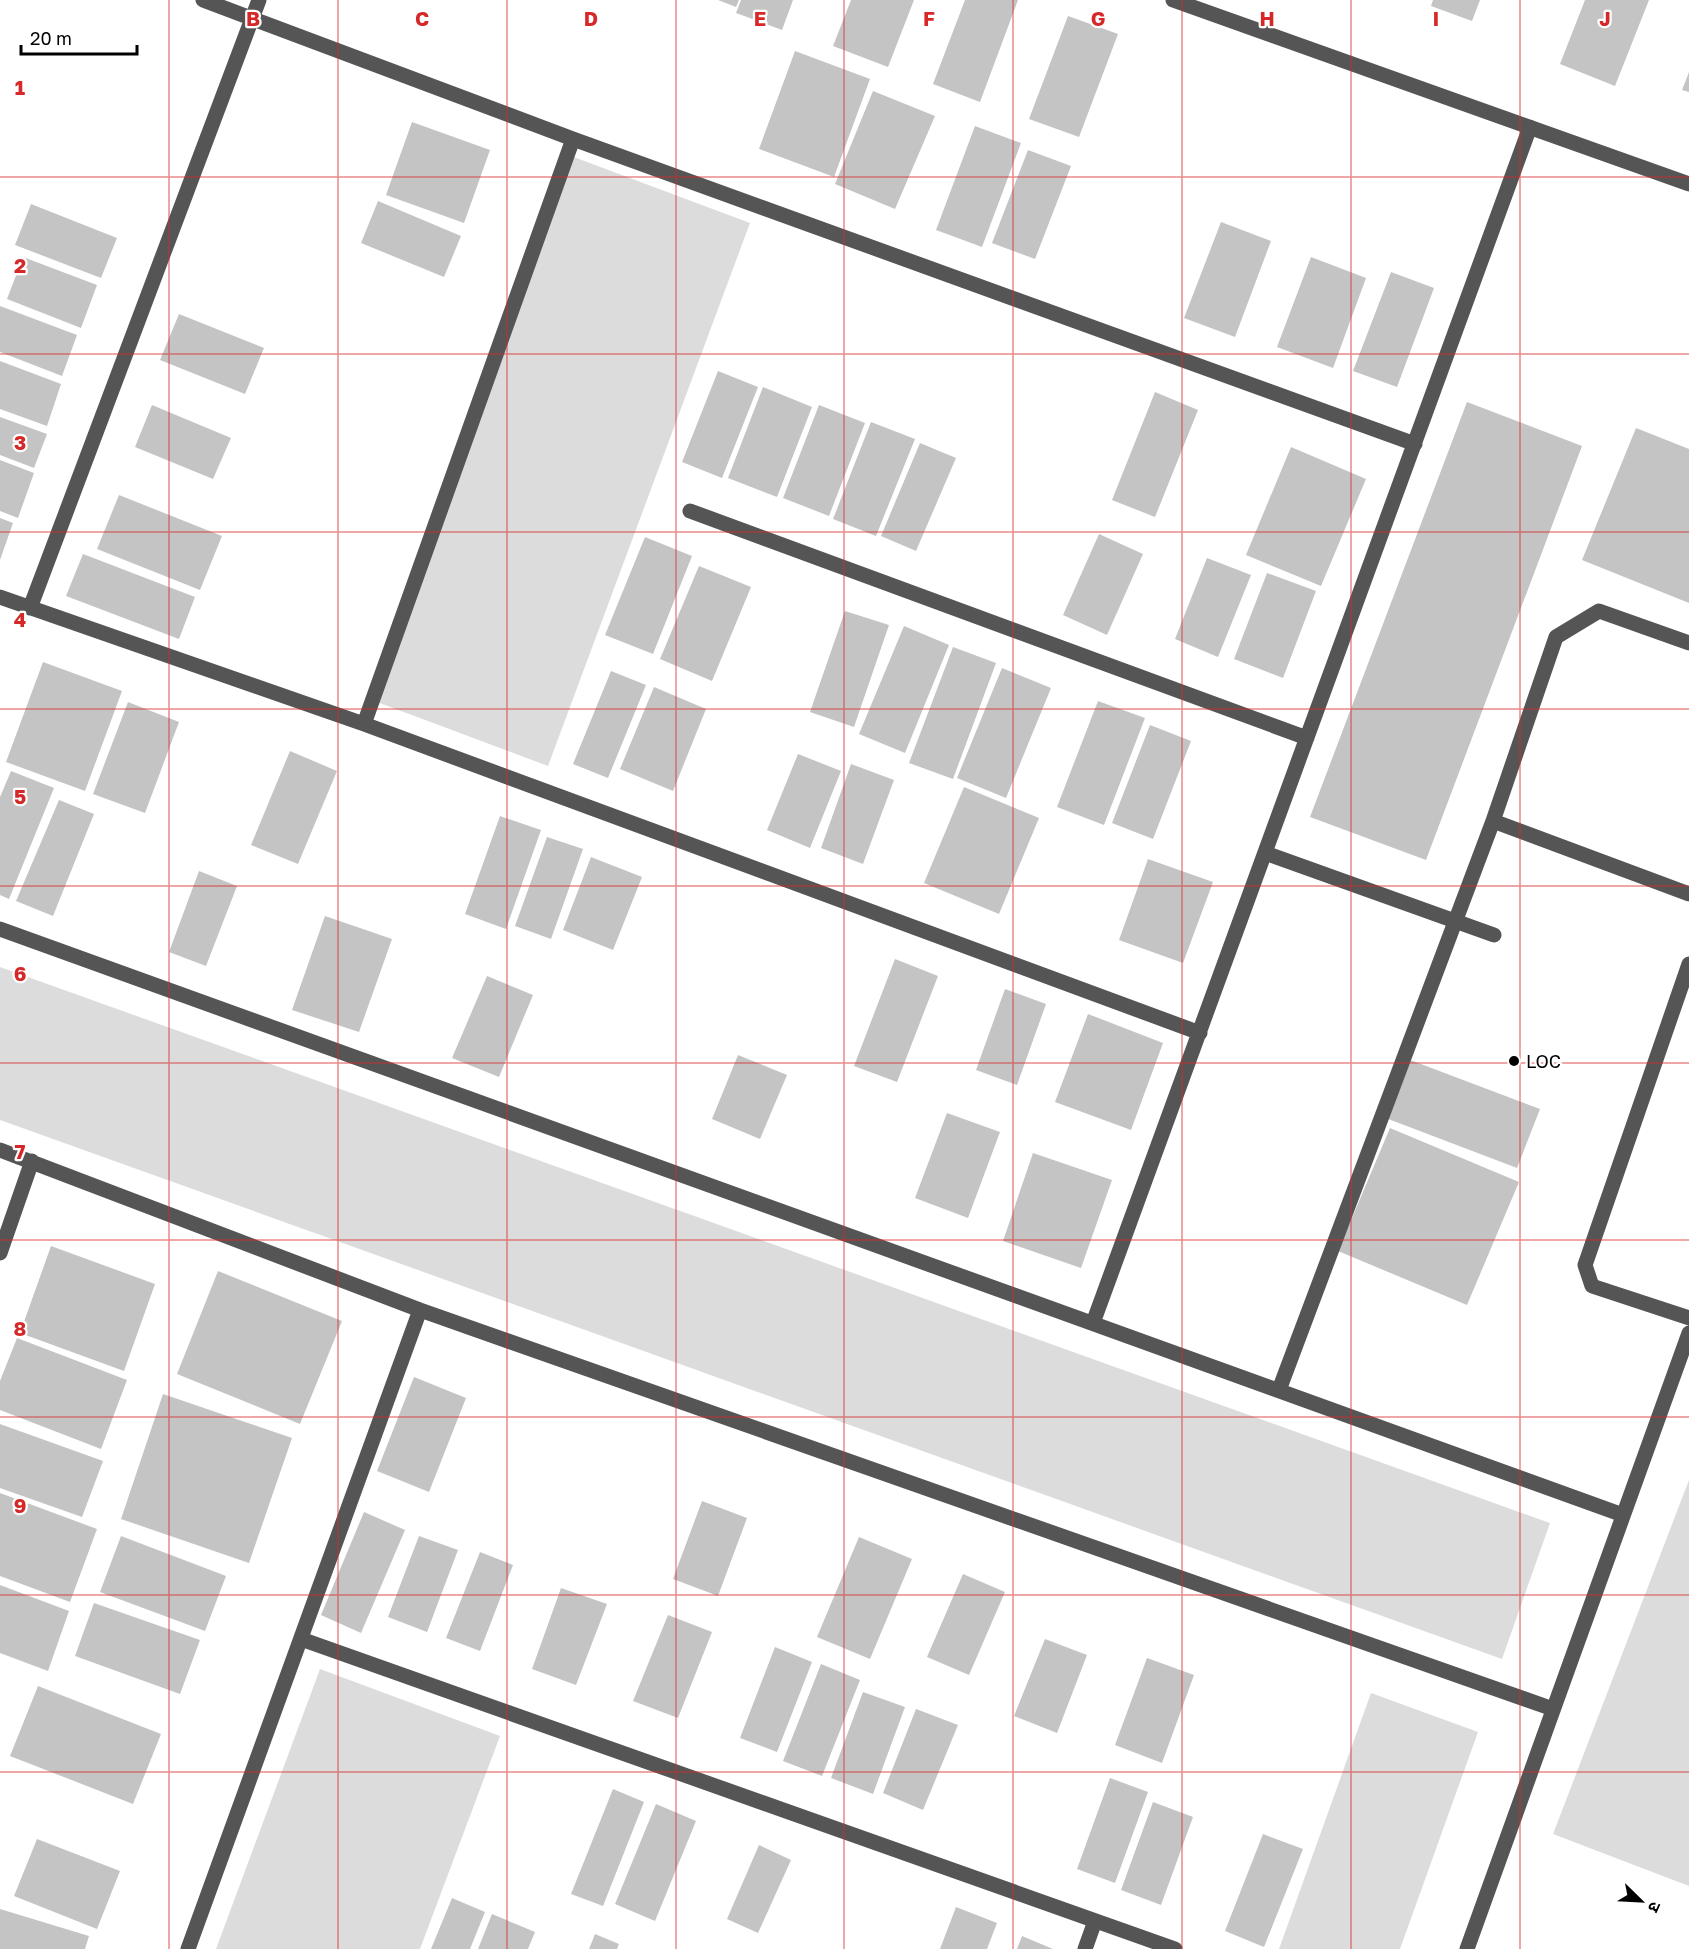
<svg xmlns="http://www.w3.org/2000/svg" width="1689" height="1949" font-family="'Golos Text','Noto Sans Devanagari',sans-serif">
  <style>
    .green { fill: #dcdcdc }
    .building { fill: #c4c4c4 }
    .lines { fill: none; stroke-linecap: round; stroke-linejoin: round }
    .minor { stroke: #555; stroke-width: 15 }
    .grid { fill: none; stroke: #d62828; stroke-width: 1.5; stroke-opacity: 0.55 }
    .poi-dot { fill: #000; stroke: #fff; stroke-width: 2 }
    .labels { text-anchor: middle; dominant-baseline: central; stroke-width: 4.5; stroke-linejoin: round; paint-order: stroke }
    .poi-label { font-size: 18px; fill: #000; stroke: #fff; text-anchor: start }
    .grid-label { font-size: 20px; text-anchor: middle; font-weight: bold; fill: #d62828; stroke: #fff; stroke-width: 4.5; stroke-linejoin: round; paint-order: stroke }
  </style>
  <rect width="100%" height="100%" fill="#fff"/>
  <path class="green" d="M571,156L750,223L548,766L369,699Z
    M0,967L1550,1523L1502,1659L0,1120Z
    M1689,1480V1886L1553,1834Z
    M320,1669L500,1736L420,1949H216Z
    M1371,1693L1478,1732L1400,1949H1279Z"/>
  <path class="building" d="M718,0H739L736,7Z
    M741,0H793L782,30L736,13Z
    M851,0H914L888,67L833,46Z
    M965,0H1018L980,102L933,84Z
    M1433,0H1480L1472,21L1431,6Z
    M1585,0H1649L1615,86L1560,64Z
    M1068,16L1118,34L1079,137L1029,119Z
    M795,51L870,79L834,177L759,149Z
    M1689,72V92L1682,90Z
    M873,91L935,116L895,209L835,184Z
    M412,122L490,150L464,223L386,195Z
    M975,126L1021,143L982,247L936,230Z
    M1028,150L1071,166L1035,259L992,243Z
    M378,201L461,236L444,277L361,243Z
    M31,204L117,238L101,278L15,245Z
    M1221,222L1271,241L1235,337L1184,318Z
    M23,257L97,285L81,328L7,299Z
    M1311,257L1366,278L1333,368L1277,347Z
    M1391,272L1434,288L1397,387L1353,371Z
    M0,306L77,335L62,376L0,352Z
    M179,314L264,348L245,394L160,360Z
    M0,361L61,384L47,426L0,409Z
    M718,371L758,387L722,478L682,462Z
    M763,387L812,407L777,497L728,478Z
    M1155,392L1198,410L1155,517L1112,500Z
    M1467,402L1582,446L1426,860L1310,817Z
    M152,405L231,438L213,479L135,447Z
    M819,405L865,423L829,516L783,498Z
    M0,417L47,434L34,468L0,455Z
    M871,422L915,439L876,536L833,519Z
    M1636,428L1689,449V603L1582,560Z
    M920,443L956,458L916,551L881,536Z
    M1291,447L1366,479L1321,586L1246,555Z
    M0,460L34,473L18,518L0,511Z
    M119,495L222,536L200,590L97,549Z
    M0,518L13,523L0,560Z
    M1099,534L1143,554L1107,635L1063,615Z
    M645,537L692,556L653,654L605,635Z
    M83,554L195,597L179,639L66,596Z
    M1207,558L1251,575L1218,657L1175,639Z
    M699,566L751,587L712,681L660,659Z
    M1267,573L1316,591L1283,678L1234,659Z
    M845,611L889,625L854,727L810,712Z
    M904,626L949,645L905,753L859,734Z
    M953,647L996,663L953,779L909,763Z
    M43,662L122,691L85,791L6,762Z
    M1002,668L1051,688L1006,798L957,778Z
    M611,671L646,685L608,778L573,764Z
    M654,687L706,709L673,791L620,769Z
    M1098,701L1145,718L1104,825L1057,807Z
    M128,702L179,722L145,813L93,794Z
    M1150,725L1191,741L1153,839L1112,823Z
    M290,751L337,771L298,864L251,845Z
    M798,754L841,771L810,848L767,830Z
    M851,764L894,780L863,864L821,848Z
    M11,771L54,788L9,899L0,895V797Z
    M964,787L1039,818L999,914L924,883Z
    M59,800L94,814L53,916L16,901Z
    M500,816L541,830L506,929L465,914Z
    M547,837L583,849L551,939L515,926Z
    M591,857L642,877L613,950L563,930Z
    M1148,859L1213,882L1183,963L1119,940Z
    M199,871L237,886L206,966L169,952Z
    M325,916L392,939L359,1032L292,1010Z
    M895,959L938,976L897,1082L854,1066Z
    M487,976L533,995L499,1077L452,1058Z
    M1005,989L1046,1004L1017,1085L976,1070Z
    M1088,1014L1163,1043L1131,1130L1055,1102Z
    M738,1055L787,1075L760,1139L712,1119Z
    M1405,1058L1540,1109L1517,1168L1383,1117Z
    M947,1113L1000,1132L968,1218L915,1198Z
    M1390,1128L1519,1182L1467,1305L1338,1251Z
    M1033,1153L1112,1180L1081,1268L1003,1241Z
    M51,1246L155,1284L124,1371L20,1333Z
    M218,1271L342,1321L300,1424L177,1374Z
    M17,1338L127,1380L101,1449L0,1410V1381Z
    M414,1377L466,1398L429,1492L377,1471Z
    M163,1394L292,1438L249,1563L121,1519Z
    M0,1424L103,1461L82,1517L0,1488Z
    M0,1493L97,1529L70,1602L0,1576Z
    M702,1501L747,1518L718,1596L673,1579Z
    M364,1512L405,1530L361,1633L321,1615Z
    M121,1536L226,1576L205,1631L100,1592Z
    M419,1536L458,1550L427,1632L388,1617Z
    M859,1537L912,1559L870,1659L817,1637Z
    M480,1552L513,1565L480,1651L446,1638Z
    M963,1574L1005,1592L969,1675L927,1657Z
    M0,1585L69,1611L48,1671L0,1653Z
    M561,1588L607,1604L576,1685L532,1669Z
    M94,1603L200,1640L180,1694L75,1656Z
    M668,1615L712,1632L678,1718L633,1701Z
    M1045,1639L1087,1655L1057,1733L1014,1716Z
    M775,1647L812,1662L777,1752L740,1738Z
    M1147,1658L1194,1675L1162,1763L1115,1745Z
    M821,1664L860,1680L822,1776L783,1761Z
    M38,1686L161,1734L133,1804L10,1756Z
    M863,1692L905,1707L873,1794L831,1778Z
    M916,1709L958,1725L923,1810L883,1793Z
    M1110,1778L1148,1792L1115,1883L1077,1869Z
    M613,1789L644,1802L603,1906L571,1894Z
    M1153,1802L1193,1817L1161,1905L1121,1890Z
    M656,1804L696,1821L655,1921L615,1904Z
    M1263,1834L1303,1849L1264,1947L1225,1931Z
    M37,1839L120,1871L97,1929L14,1896Z
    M759,1845L791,1860L758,1933L727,1919Z
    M452,1898L485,1912L470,1949H431Z
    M956,1907L997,1923L987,1949H940Z
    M0,1909L89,1936L85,1949H0Z
    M492,1914L535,1932L528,1949H478Z
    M595,1934L619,1944L617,1949H589Z
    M1022,1936L1053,1949H1017Z"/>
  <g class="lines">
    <path class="minor" d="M203,0L573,139L1415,444
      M1173,0L1689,184
      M690,511L1307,738
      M0,597L364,724L1200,1033
      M30,608L259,0
      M364,724L573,139
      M1493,821L1689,894
      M1265,853L1494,935
      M0,929L1623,1515
      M1689,964L1585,1265L1592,1286L1689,1318
      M0,1150L420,1310L1553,1709
      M0,1253L32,1161
      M1093,1323L1530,127
      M1279,1390L1493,821L1556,637L1599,611L1689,643
      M301,1639L1175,1949
      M188,1949L420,1310
      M1085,1949L1095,1921
      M1467,1949L1689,1333"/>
  </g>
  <path class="grid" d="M169,0V1949M338,0V1949M507,0V1949M676,0V1949M844,0V1949M1013,0V1949M1182,0V1949M1351,0V1949M1520,0V1949M0,177H1689M0,354H1689M0,532H1689M0,709H1689M0,886H1689M0,1063H1689M0,1240H1689M0,1417H1689M0,1595H1689M0,1772H1689"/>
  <circle class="poi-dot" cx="1514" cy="1061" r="6"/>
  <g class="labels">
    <g class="poi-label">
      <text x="1526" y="1061">LOC</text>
    </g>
  </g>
  <g class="grid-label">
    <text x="253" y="26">B</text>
    <text x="422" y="26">C</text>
    <text x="591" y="26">D</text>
    <text x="760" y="26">E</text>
    <text x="929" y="26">F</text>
    <text x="1098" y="26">G</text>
    <text x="1267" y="26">H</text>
    <text x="1436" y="26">I</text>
    <text x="1605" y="26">J</text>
    <text x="20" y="95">1</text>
    <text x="20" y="273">2</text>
    <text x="20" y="450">3</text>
    <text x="20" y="627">4</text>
    <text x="20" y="804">5</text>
    <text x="20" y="981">6</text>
    <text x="20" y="1159">7</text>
    <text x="20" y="1336">8</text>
    <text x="20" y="1513">9</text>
  </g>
  <g transform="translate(1641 1901) rotate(114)" stroke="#ffffff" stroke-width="4.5" paint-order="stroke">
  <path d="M0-4.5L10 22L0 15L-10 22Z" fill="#000000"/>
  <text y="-9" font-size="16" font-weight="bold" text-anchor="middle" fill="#000000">उ</text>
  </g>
  <path d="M21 45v9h116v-9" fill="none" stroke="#000000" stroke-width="3"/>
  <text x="30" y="45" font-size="18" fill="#000000" stroke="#ffffff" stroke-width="4.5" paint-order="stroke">20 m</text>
</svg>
